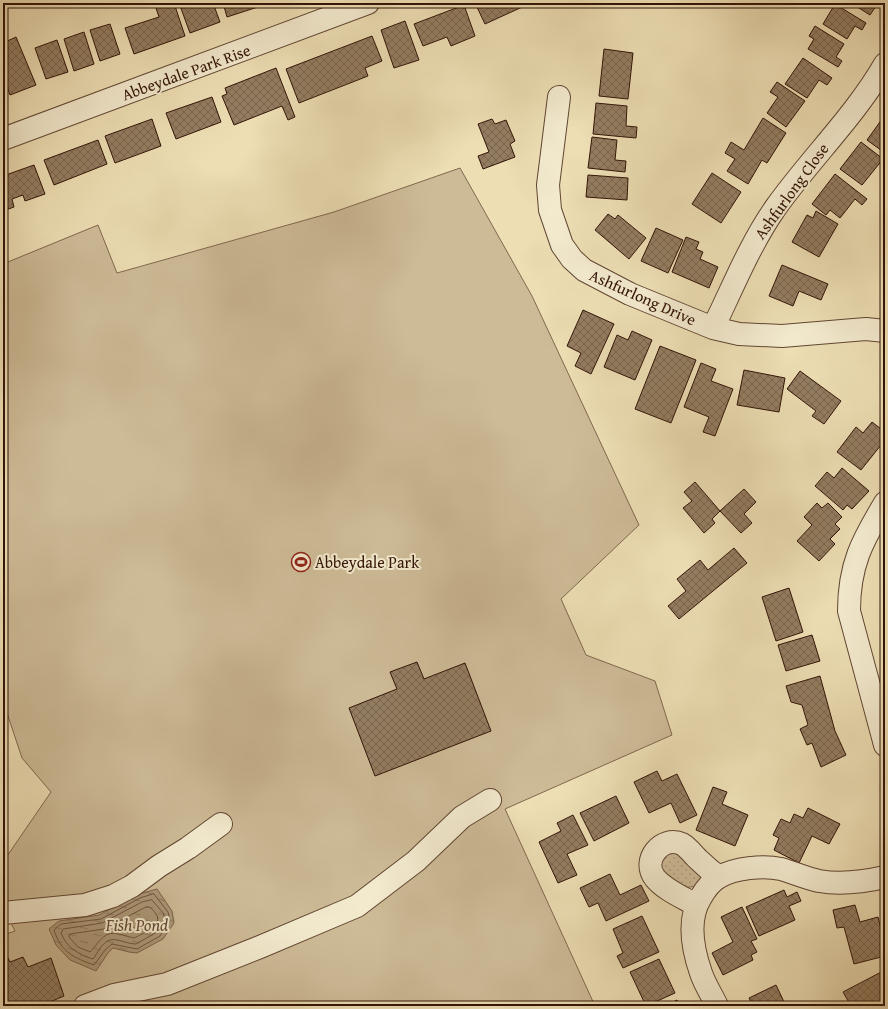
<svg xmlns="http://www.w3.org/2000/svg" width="888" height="1009" font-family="'Gentium Book Plus',serif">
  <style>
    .grass { fill: url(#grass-dots); stroke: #80674f }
    .pitch { fill: #cdbb97; stroke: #80674f }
    .water { fill: url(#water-ripples); stroke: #7c634b }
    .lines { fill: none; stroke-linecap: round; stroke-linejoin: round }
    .shore { stroke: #705640; stroke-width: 1 }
    .building { fill: url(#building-cross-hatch); stroke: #321307 }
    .minor-casing { stroke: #614632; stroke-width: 24 }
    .minor { stroke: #f3eace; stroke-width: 22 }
    .labels { text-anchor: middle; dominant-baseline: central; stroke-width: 4; stroke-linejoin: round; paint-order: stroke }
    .street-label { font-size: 16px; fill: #321307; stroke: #f3eace }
    .poi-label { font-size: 16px; fill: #321307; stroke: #f3eace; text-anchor: start }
    .water-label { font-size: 17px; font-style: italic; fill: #634935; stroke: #f3eace }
  </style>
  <defs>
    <pattern id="grass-dots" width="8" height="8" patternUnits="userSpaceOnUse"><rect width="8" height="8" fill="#cdbb97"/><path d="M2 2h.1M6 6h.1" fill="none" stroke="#b0a081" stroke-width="1.8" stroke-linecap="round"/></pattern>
    <pattern id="water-ripples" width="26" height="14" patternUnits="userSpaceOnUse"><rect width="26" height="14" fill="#ad9979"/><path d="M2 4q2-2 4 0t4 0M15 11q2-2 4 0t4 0" fill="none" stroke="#8d7c61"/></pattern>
    <pattern id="building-cross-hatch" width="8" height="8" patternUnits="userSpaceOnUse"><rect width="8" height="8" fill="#937d61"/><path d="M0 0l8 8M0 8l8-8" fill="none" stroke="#79654e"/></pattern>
  </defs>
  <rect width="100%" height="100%" fill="#eddeb4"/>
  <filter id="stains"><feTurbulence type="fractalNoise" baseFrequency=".005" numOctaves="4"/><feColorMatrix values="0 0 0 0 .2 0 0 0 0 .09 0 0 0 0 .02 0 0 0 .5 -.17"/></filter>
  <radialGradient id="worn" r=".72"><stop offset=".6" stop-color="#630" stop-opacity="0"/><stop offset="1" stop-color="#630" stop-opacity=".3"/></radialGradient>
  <path class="grass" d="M679,852L685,863L705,876L698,886L682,888L662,873L659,862L666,853Z"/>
  <path class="pitch" d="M460,168L532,296L639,525L561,599L586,655L655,681L672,735L505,809L595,1006H3V935L15,931L3,908V862L51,792L22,758L3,701V264L98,225L117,273L334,212Z"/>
  <path class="water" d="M157,889L172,911L174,923L163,939L137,953L129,952L113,948L108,953L96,971L70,960L56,945L49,929L59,921L99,915L139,894Z"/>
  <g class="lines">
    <path class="shore" d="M154,894L168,912L170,921L160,936L137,949L112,944L105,950L94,965C74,958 61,952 54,930L61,924L101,919L140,898Z
      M152,900L164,914V921L157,932L136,944C129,944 123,941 117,940C105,937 99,950 94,958L92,959C77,953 67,948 61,933L63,929L102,923L142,902Z
      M149,907C152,908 154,911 156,914C164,925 142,934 134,938C129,937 124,935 118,934C104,930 98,944 90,952L78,947L69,937L70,934L104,929L144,908Z"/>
  </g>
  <path class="building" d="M170,3H174L185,36L134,54L125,28L159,17L156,8Z
    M179,3H213L220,22L190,33Z
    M223,3H266L267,4L227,17Z
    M475,3H531L485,24Z
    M851,3H878L870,15Z
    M835,4L866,23L862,30L855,26L847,39L823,24Z
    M464,5L475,36L451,46L447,37L423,46L414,24Z
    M405,21L419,60L394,68L381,30Z
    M110,24L120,54L100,61L90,30Z
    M815,26L844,44L836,57L842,61L838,67L808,49L814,39L809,36Z
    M84,32L94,64L74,71L64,39Z
    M372,36L382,61L365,68L368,76L299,103L286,69Z
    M16,37L36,85L10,95L3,77V43Z
    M57,40L68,72L46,79L35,48Z
    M604,49L633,53L628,99L599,96Z
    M803,58L832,78L827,85L819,80L807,98L785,84Z
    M276,68L295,117L288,120L282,106L234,125L222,96L227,94L225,88Z
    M777,82L805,101L786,127L767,113L778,97L770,92Z
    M212,97L221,122L176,139L166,113Z
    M596,103L627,106L626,126L637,127L636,138L593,134Z
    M885,115V153L867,140Z
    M763,118L786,133L767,163L762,160L748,184L727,171L735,159L725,153L731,142L744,150Z
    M152,119L161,146L115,163L105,136Z
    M492,119L495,124L506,120L515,141L510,144L515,157L483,169L478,156L489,152L478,124Z
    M592,137L617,140L615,160L626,161L625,172L588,168Z
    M98,140L107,164L54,185L44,160Z
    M861,142L883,159L862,185L840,169Z
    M34,165L45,194L25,201L23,195L12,199L14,207L3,211V176Z
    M712,173L741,192L721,223L692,204Z
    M835,174L867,199L862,205L855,199L840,218L830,210L826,215L812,204Z
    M588,175L628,178L627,200L586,197Z
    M816,211L838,224L819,257L792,242L807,215L813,218Z
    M608,214L615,219L618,215L646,238L629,259L595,230Z
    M656,228L683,240L668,273L641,261Z
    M686,237L699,242L696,249L703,252L700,259L718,267L709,288L672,272Z
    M782,265L828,284L821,300L799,291L793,306L769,296Z
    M583,310L614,324L591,374L575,366L581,353L567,346Z
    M632,331L652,340L635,380L604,367L617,335L628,340Z
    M660,346L696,360L671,423L635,409Z
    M701,363L716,369L711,381L733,389L715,436L703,432L709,417L684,407Z
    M744,370L785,378L779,412L737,405Z
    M800,371L841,401L824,424L812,416L816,411L787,389Z
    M872,422L885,432V440L861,470L837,452L856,427L863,433Z
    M842,468L869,491L852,509L847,505L843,510L815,486L827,472L834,478Z
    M695,482L720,511L712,519L715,523L704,533L683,508L692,501L684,492Z
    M744,489L756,502L744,514L752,523L741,533L720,511Z
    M817,503L822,508L828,503L842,517L835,524L840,529L830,539L835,544L819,561L797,541L812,525L804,517Z
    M734,548L747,563L679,619L668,606L686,591L677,579L700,560L708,570Z
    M789,588L803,632L776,641L762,597Z
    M812,635L820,661L786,671L778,645Z
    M417,662L424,679L465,663L491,731L375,776L349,708L397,689L390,672Z
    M820,676L835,731L846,755L821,767L812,743L807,745L800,729L808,725L802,705L791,702L786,686Z
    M657,771L662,781L677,774L697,815L680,823L671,803L649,813L634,782Z
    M713,787L727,792L722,804L748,815L735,846L696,830Z
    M616,796L629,823L594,841L580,813Z
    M808,808L840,824L829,844L812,836L799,863L774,850L779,838L773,835L781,819L790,823L794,814L803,818Z
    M573,815L588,845L567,854L577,875L558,883L539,842L561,831L557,823Z
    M610,874L620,895L641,885L649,901L606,921L598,903L589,907L580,888Z
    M784,890L787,897L797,892L801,901L789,906L795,920L759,936L746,907Z
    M855,905L860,922L878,917L885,945V956L854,964L844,927L837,928L833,910Z
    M742,907L757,939L751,941L757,952L751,955L753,960L723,975L712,953L733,942L721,917Z
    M642,916L659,952L623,968L617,956L623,953L613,929Z
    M3,948L10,962L23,957L28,967L51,958L64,996L45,1004V1006H3Z
    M659,959L675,993L646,1006L630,972Z
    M885,970V1006H866L865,1004L861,1006H851L843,992Z
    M776,985L786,1006H753L749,998Z
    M677,1000L679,1006H665Z"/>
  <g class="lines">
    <defs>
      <path id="minor" d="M559,97L548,185L550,210L562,245L572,259L584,270L630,294L713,328L739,334L782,336L866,329L885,331
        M3,139L368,3
        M713,328C733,287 750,244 776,207C811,158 855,116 885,64
        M885,503C862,541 849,565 849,611L885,745
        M696,905C682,897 665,890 655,878C641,860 662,835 682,844C689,848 694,856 700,861C706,867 712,872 719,877
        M3,913L85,905L113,896L132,886L159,866L188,848L221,824
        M85,1006L114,995L167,984L260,947L357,906L416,861L462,817L490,800
        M717,1006C712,995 705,985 701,973C693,950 687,919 701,897C705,890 712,881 719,877C735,868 763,865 781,869C794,873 806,878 819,881C842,885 863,882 885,877"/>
    </defs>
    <use href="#minor" class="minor-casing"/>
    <use href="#minor" class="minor"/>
  </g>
  <defs>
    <symbol id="stadium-ring" viewBox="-11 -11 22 22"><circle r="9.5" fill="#f3eace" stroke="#8f2418" stroke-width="1.5"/><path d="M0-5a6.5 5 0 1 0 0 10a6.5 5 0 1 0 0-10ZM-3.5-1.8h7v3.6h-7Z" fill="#8f2418"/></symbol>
  </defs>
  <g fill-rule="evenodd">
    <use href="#stadium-ring" x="290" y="551" width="22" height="22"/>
  </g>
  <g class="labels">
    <g class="street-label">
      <text transform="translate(186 72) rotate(-20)">Abbeydale Park Rise</text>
      <text transform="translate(791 191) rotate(-54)">Ashfurlong Close</text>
      <text transform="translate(643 297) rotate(24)">Ashfurlong Drive</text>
    </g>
    <g class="poi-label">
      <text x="315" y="562">Abbeydale Park</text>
    </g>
    <g class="water-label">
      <text x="137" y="924">Fish Pond</text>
    </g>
  </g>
  <rect width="888" height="1009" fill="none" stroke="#eddeb4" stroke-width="16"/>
  <rect x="4" y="4" width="880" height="1001" fill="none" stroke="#321307" stroke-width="2"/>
  <rect x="8" y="8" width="872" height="993" fill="none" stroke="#321307"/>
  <rect width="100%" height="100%" filter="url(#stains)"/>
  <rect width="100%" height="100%" fill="url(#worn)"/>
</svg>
